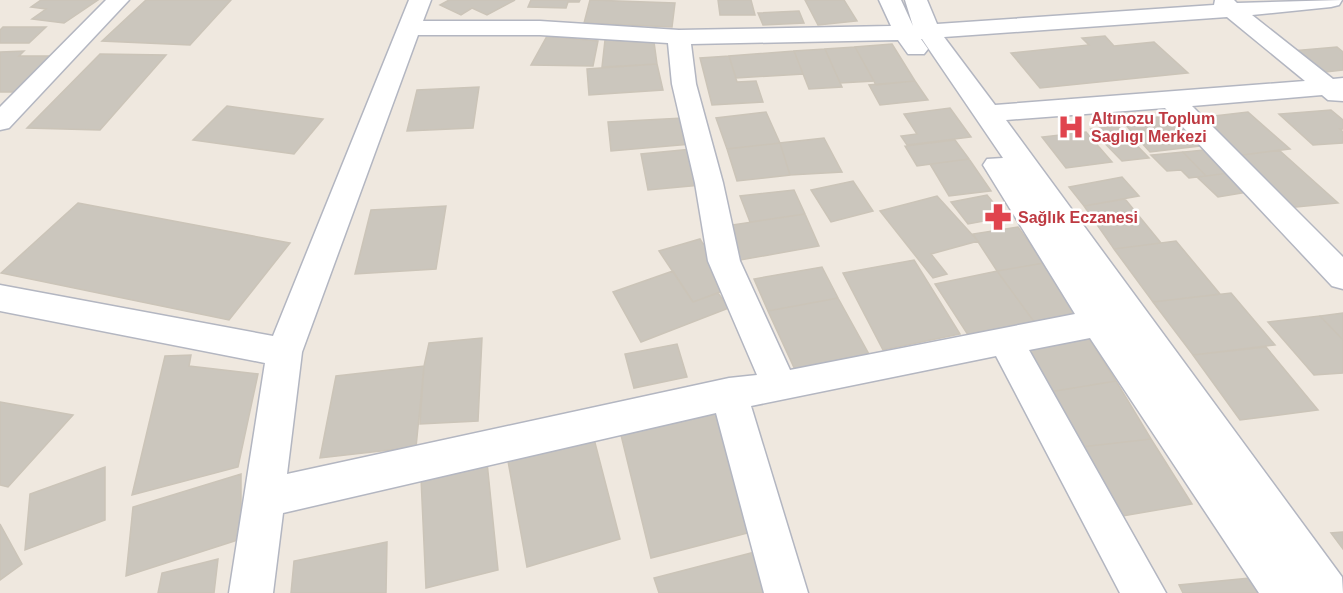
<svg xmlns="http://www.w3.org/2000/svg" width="1343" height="593" font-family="Arial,sans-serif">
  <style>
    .building { fill: #cbc6bd; stroke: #cbc4b8; stroke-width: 1.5 }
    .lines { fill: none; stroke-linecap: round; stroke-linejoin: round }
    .minor-casing { stroke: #b3b6c1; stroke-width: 3 }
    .minor { fill: #fff; fill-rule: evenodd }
    .labels { text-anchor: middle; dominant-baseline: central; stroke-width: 5; stroke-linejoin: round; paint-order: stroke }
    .health-label { font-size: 16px; font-weight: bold; fill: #be3a42; stroke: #fff; text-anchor: start }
  </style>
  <rect width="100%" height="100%" fill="#efe8df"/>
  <path class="building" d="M41,0H98L64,23L32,19L46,9L31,7Z
    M146,0H231L190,45L102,41Z
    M449,0H515L487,15L472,8L461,15L440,5Z
    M531,0H580L579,2H568L566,8L528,7Z
    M590,0L675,3L672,27L584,23Z
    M718,0H751L755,15H720Z
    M805,0H844L857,21L818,25Z
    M799,11L804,23L763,25L758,13Z
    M3,27H46L29,43H0V30Z
    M547,36L598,41L593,66L531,65Z
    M1105,36L1114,46L1154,42L1188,73L1040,88L1011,53L1089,45L1082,38Z
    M605,40L654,42L657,64L602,67Z
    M892,44L915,81L876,85L855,47Z
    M855,47L874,81L840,83L825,49Z
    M1337,47L1343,52V70L1317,73L1290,51Z
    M825,49L842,87L809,89L794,51Z
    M24,51L19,56H51L17,92H0V52Z
    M794,51L803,74L736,78L729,56Z
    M100,54L166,55L100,130L27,128Z
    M729,56L737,82L756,81L763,102L712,105L700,58Z
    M657,64L663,90L589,95L587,69Z
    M915,81L928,100L880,105L869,85Z
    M479,87L473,128L407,131L417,90Z
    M227,106L323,119L294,154L193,140Z
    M950,108L971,137L907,145L901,136L917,134L904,114Z
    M1331,110L1343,120V129H1340L1343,132V143L1313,145L1279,114Z
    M766,112L780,143L727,149L716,118Z
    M1248,112L1290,149L1235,156L1196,118Z
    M1173,116L1201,146L1150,152L1121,120Z
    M683,118L691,144L611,151L608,122Z
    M1118,126L1149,158L1122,161L1091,129Z
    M1086,132L1112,162L1066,168L1042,137Z
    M824,138L842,172L790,175L780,143Z
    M955,140L969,159L917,166L905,146Z
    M780,143L790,175L737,181L727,149Z
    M692,149L701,185L648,190L641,154Z
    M1214,149L1237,172L1206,176L1183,152Z
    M1279,150L1338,203L1286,208L1235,156Z
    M1183,152L1206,176L1189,178L1181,170L1167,171L1151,155Z
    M969,159L991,191L949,196L930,164Z
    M1237,172L1254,191L1218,197L1197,177Z
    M1122,177L1139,196L1084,206L1069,187Z
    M853,181L873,211L831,222L811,190Z
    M794,190L805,214L750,222L740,196Z
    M987,195L1005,217L968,224L951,202Z
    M937,196L978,241L931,254L947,274L933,278L880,211Z
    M1125,199L1161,243L1114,249L1084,206Z
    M78,203L290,243L229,320L1,273Z
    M446,206L436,269L355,274L371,210Z
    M805,214L819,246L735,261L725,226Z
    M1018,227L1044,263L997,271L973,234Z
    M700,239L703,244L707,243L728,289L693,302L659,251Z
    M1176,241L1220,294L1153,302L1114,249Z
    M914,260L960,334L883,350L843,273Z
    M1044,263L1081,315L1035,323L997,271Z
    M822,267L838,298L768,311L754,279Z
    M673,271L693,302L718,293L729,308L641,342L613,292Z
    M997,271L1035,323L970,338L935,284Z
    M1231,293L1275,345L1193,355L1153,302Z
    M838,298L870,356L797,374L768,311Z
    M1343,313V340L1320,316Z
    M1320,316L1343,340V373L1314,375L1268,322Z
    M1086,333L1116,381L1049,392L1021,346Z
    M482,338L478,421L420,424L424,366L429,343Z
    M677,344L687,377L634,388L625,354Z
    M1266,347L1318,410L1240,420L1193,355Z
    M191,355L189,366L258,374L238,467L132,495L165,356Z
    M424,366L416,447L320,458L336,376Z
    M1116,381L1151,439L1081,447L1049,392Z
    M0,402L73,415L8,487L0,485Z
    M718,413L759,530L651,558L621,435Z
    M594,439L620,539L527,567L508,461Z
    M1151,439L1192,504L1117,517L1081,447Z
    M487,462L498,570L426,588L421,478Z
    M105,467V520L25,550L30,494Z
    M241,474V539L126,576L133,507Z
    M0,524L22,564L0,580Z
    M1343,532V549L1331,533Z
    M387,542L386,593H291L294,561Z
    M755,552L767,593H659L654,578Z
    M218,559L214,593H158L162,573Z
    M1260,577L1269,593H1183L1179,585Z"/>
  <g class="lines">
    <defs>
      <path id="minor" d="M106,0H129L9,128L0,130V107Z
        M409,0H431L423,21H540L679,30L891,26L879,0H901L913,26L905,0H927L937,24L1214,5L1215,0H1234L1237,3L1342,0L1339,5L1331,7L1252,15L1333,79L1343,78V101L1328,100L1322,95L1192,106L1343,257V289L1332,286L1165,108L1006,120L1342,577L1343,593H1259L1090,338L1029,350L1166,593H1120L996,356L751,406L808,593H764L716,413L283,513L273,593H229L265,363L0,311V285L273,336ZM1227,17L1305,81L995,105L944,37ZM418,35H540L668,43L672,84L695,183L708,261L757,375L729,378L287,474L302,352ZM921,39H922L1003,158L987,159L983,165L1075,314L790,370L740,261L723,183L696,84L691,44L898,40L908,54H924L928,49Z"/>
    </defs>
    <use href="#minor" class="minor-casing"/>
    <use href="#minor" class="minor"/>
  </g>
  <defs>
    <symbol id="hospital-bare" viewBox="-9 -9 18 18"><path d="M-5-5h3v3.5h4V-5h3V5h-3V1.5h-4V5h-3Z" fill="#e0444e" stroke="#fff" stroke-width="2.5" paint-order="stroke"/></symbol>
    <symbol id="pharmacy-bare" viewBox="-9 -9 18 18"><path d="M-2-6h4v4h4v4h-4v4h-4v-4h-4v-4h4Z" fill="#e0444e" stroke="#fff" stroke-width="2.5" paint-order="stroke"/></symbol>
  </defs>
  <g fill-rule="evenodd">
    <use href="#hospital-bare" x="1052" y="108" width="38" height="38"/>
    <use href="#pharmacy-bare" x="979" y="198" width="38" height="38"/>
  </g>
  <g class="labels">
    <g class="health-label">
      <text x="1091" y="118">Altınozu Toplum<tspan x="1091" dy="18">Saglıgı Merkezi</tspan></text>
      <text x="1018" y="217">Sağlık Eczanesi</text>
    </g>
  </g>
</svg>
